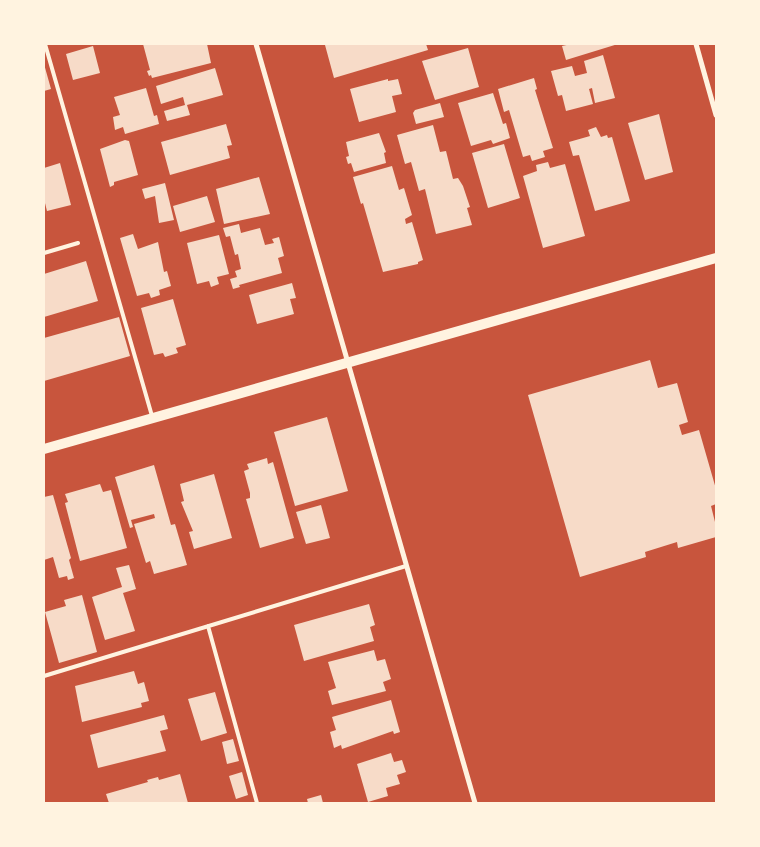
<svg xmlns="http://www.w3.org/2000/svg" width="760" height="847" font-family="Barlow,sans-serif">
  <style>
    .building { fill: #f7dbc8 }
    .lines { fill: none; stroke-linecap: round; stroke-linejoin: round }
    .service { stroke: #fff3e0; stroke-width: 4 }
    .minor { stroke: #fff3e0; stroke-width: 5 }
    .secondary { stroke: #fff3e0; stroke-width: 10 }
  </style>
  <rect width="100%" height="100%" fill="#c8553d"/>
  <path class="building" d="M143,44H207L211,63L152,78L151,75L149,76L147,71L150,70Z
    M329,44H426L428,50L334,78L325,45Z
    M571,44H618L566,60L562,46Z
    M93,46L100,73L73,80L66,54Z
    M468,48L479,87L435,100L422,61Z
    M603,55L615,98L595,103L592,88L589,89L593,104L566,111L562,95L558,96L551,71L572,66L575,76L587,73L584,61Z
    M44,64L51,89L44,91Z
    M215,68L223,95L187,105L190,115L167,121L164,111L185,105L183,97L161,104L156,86Z
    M534,78L537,89L535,90L553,148L543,151L545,157L532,161L530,155L523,157L509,110L504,112L498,89Z
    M388,79V81L398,79L402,94L392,96L396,112L359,122L350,89Z
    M146,88L154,116L157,115L159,124L125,134L123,127L115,130L113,117L120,115L114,97Z
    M493,93L503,124L506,123L510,138L493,144L491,140L471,146L458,103Z
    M440,103L444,117L416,124L413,113L415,110Z
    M659,114L673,172L645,180L628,123Z
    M226,124L232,145L227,146L230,158L170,175L161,142Z
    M433,125L440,152L446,151L453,179L458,178L463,186L470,207L467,208L472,225L436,234L425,189L419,191L411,162L405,164L397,135Z
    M596,127L601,137L607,135L608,138L612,137L630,201L595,211L579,155L573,156L569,142L590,136L588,130Z
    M379,133L386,152L384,153L386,163L354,172L351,163L348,164L346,157L349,156L346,142Z
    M125,140L129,141L138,175L114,182V185L110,187L100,149Z
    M504,144L520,198L488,208L472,153Z
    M548,162L550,168L565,164L585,236L543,248L523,176L537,171L536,165Z
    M60,163L71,205L47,211L44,199V168Z
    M392,166L399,190L404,188L412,215L405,219L406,224L412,222L423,260L418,262V264L383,272L363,203L361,204L353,177Z
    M259,177L270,214L224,224L216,189Z
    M165,183L174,220L159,223L155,196L145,199L142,189Z
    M207,196L215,222L180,232L173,206Z
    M239,224L241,233L260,228L265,245L274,243L272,239L279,237L284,256L278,258L282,273L239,285L240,287L233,289L230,279L237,277L235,271L241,269L238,254L235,255L230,236L226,237L223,228Z
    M133,234L138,249L158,242L164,272L167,271L171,286L159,290L160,295L151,298L149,293L137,296L120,238Z
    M219,235L229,274L217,277L219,284L211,287L209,281L197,284L187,243Z
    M86,261L98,301L44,317V274Z
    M292,283L296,298L290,299L294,314L257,324L249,295Z
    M173,299L186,345L176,348L178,353L165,357L163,353L154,355L141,308Z
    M119,317L130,356L44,381V338Z
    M650,360L658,388L677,383L688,422L679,425L682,435L699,430L716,489V504L711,506L716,526V537L678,548L677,542L645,552L646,557L580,577L528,395Z
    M327,417L348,491L295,506L274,432Z
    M267,458L268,464L273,462L294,538L260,548L246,499L250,498V493L244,471L249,469L247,464Z
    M154,465L171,525L175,524L187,565L154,574L150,561L146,563L134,524L155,518L154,514L131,520L133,527L130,528L115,477Z
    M214,474L232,538L194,549L189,532L193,531L181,502L184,501L180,484Z
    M100,484L103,492L111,490L127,548L80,561L65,503L68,502L65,494Z
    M53,495L71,558L69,560L74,578L68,580L67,576L59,578L53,557L44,560V497Z
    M321,505L330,538L306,544L296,512Z
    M129,565L136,589L123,593L135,631L105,640L92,597L122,587L116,568Z
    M82,595L97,652L59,663L45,612L66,606L64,600Z
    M369,604L375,625L370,627L374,641L304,661L294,625Z
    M374,650L377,661L385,659L391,679L383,682L386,691L332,705L328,691L336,688L328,662Z
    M134,671L138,684L144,682L149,701L141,703L142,707L82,722L75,686Z
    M215,692L227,733L201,741L188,699Z
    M391,700L400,732L394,734L393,731L342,749L341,745L334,748L330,732L336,730L332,717Z
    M164,715L168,729L160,731L166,751L98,768L90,735Z
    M233,739L239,761L227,764L222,742Z
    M391,753L394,762L402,760L406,772L397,775L400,784L386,788L388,796L368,802L357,764Z
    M242,772L248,795L236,799L229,776Z
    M180,774L188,803H109L106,794L148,782L147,780L158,777L159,780Z
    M321,795L323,803H308L307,799Z"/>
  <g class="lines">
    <path class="service" d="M45,44L152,416
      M44,253L78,243
      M208,626L257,803
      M44,676L406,566"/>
    <path class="minor" d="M256,44L475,803
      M696,44L716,115"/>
    <path class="secondary" d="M44,449L716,258"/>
  </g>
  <rect width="760" height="847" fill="none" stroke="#fff3e0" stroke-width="90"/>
</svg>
